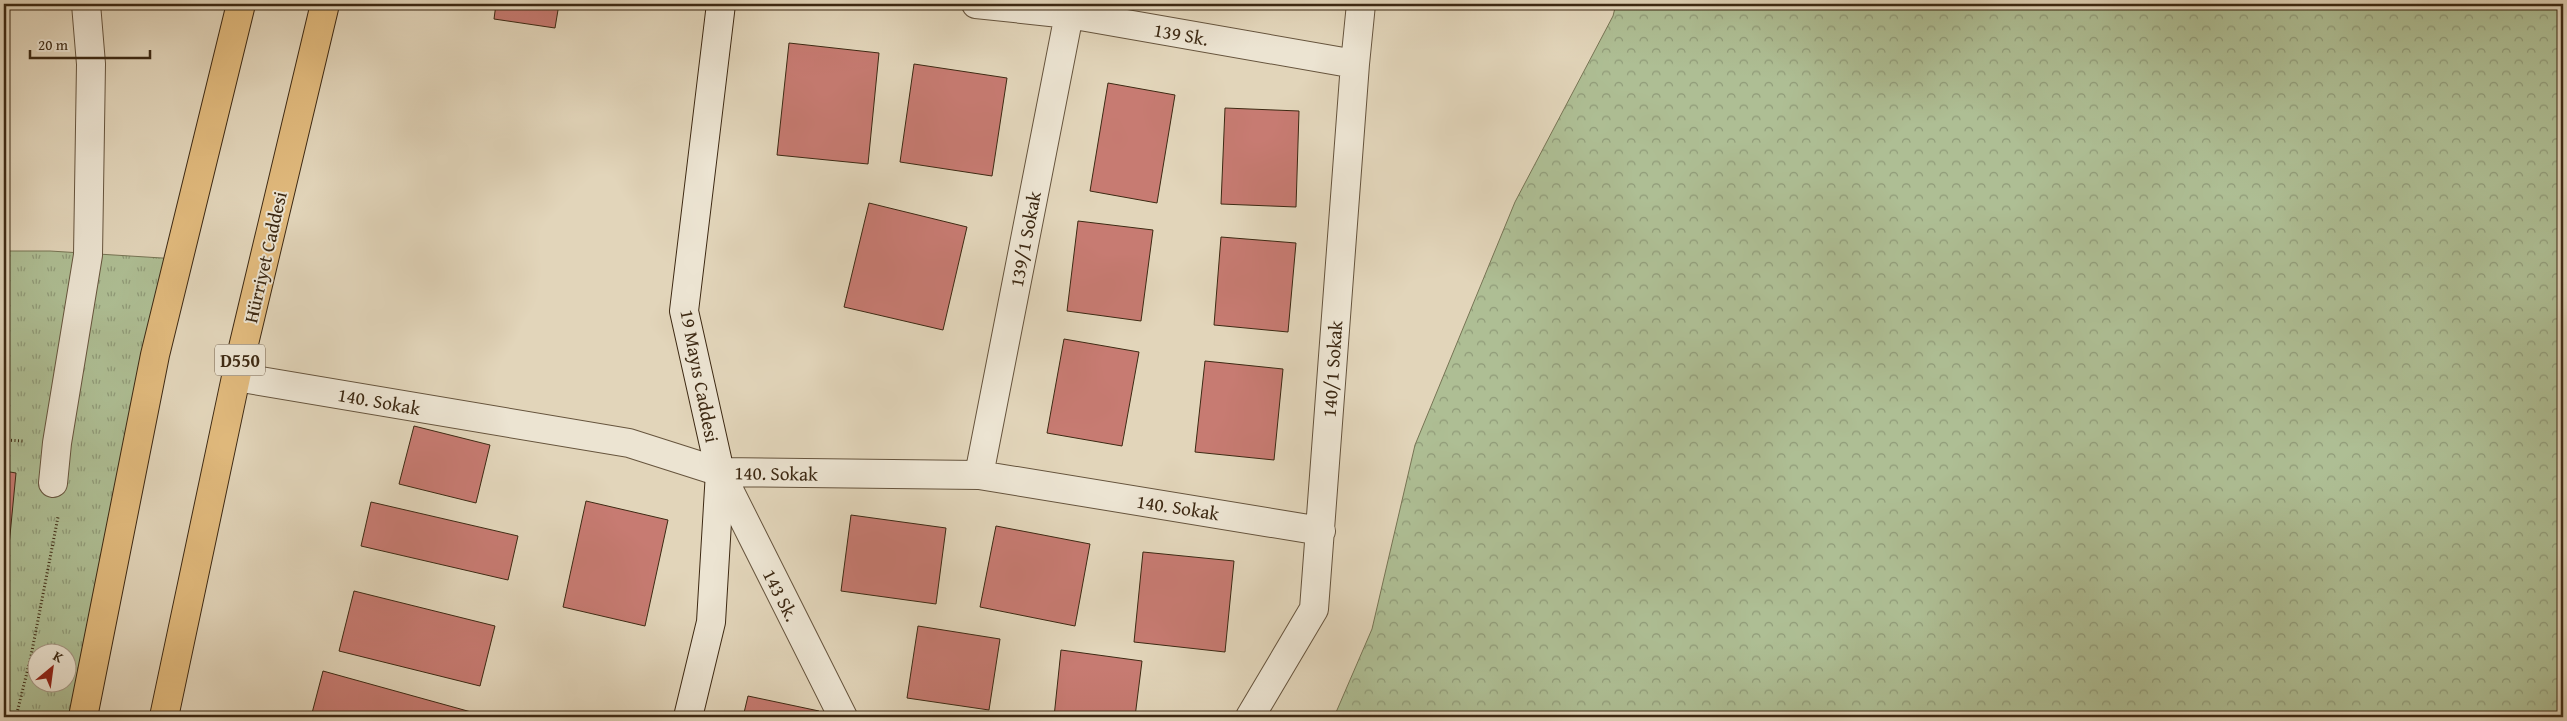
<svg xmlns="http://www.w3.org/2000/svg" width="2567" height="721" font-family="'Gentium Book Plus',serif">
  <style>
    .forest { fill: url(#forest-crowns); stroke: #767454 }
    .park { fill: url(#park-tufts); stroke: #767454; fill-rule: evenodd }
    .building { fill: #c77b72; stroke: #3d2913 }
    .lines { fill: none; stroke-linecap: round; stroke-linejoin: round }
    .street-casing { stroke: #66543d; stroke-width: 30 }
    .secondary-casing { stroke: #3d2913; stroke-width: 30 }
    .highway-casing { stroke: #3d2913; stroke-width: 30 }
    .path { stroke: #3d2913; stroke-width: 3; stroke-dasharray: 1 2.5; stroke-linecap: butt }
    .street { stroke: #ece4d2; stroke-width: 28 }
    .secondary { stroke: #ece4d2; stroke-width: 28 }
    .highway { stroke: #e1ba7d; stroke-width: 28 }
    .labels { text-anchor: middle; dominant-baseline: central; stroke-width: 4; stroke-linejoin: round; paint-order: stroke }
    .shield { fill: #ece4d2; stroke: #72614c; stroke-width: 1 }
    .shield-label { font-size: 18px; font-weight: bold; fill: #3d2913 }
    .street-label { font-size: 19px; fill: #3d2913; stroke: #ece4d2 }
  </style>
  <defs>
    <pattern id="forest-crowns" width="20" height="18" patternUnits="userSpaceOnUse" patternTransform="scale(1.25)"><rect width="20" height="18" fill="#aebe94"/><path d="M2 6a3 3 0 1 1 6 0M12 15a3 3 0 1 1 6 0" fill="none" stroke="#8f9a78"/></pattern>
    <pattern id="park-tufts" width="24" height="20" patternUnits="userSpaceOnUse" patternTransform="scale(1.25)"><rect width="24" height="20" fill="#aebe94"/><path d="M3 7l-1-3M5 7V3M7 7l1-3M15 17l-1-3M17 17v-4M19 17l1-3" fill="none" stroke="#8f9a78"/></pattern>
  </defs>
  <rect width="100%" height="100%" fill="#e2d5ba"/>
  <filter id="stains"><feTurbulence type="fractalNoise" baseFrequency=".004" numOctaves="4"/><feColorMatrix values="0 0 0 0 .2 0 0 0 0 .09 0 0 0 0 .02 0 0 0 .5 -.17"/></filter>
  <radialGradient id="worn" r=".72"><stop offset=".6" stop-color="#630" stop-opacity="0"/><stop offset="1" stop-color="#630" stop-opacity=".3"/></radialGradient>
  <path class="forest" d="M1616,4H2563V717H1334L1372,629L1415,445L1515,202L1613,16Z"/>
  <path class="park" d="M4,251H50L178,259L83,717H4ZM38,654H68V684H38Z"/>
  <path class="building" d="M496,4H559L555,28L494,19Z
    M789,43L879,53L868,164L777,155Z
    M914,64L1007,78L992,176L900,162Z
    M1108,83L1175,95L1157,203L1090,191Z
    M1225,108L1299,111L1296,207L1221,204Z
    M869,203L967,227L943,330L844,307Z
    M1078,221L1153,230L1141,321L1067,311Z
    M1221,237L1296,243L1288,332L1214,325Z
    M1064,339L1139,352L1122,446L1047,433Z
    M1205,361L1283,369L1274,460L1195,452Z
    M414,426L490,445L476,503L399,484Z
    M4,471L16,473L8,556L4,555Z
    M586,501L668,520L645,626L563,607Z
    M371,502L518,536L508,580L361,546Z
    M851,515L946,528L936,604L841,591Z
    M996,526L1090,544L1075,626L980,607Z
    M1143,552L1234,561L1225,652L1134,642Z
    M354,591L495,626L480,686L339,651Z
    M918,626L1000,639L989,710L907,698Z
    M1061,650L1142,661L1135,717H1054Z
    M323,671L482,715L481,717H311Z
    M748,696L819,711L818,717H743Z"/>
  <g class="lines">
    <defs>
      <path id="street" d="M976,4L1069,14L1355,64
        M236,377L629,443L720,472L979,475L1321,531
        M720,472L843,717
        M979,475L1071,4
        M53,483L57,443L88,255L91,64L86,4
        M1250,717L1314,609L1355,64L1361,4"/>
      <path id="secondary" d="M688,717L711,622L720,472L684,311L721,4"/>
      <path id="highway" d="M83,717L155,355L241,4
        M164,717L236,377L325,4"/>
    </defs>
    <use href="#street" class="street-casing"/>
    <use href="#secondary" class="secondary-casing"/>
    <use href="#highway" class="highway-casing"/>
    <path class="path" d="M4,440L23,441
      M16,717L31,656L58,517"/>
    <use href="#street" class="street"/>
    <use href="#secondary" class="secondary"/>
    <use href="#highway" class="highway"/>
  </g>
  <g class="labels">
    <rect class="shield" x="215" y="344.5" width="50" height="31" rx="4"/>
    <g class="shield-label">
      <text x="240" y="360">D550</text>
    </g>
    <g class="street-label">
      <text transform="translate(1181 34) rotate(10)">139 Sk.</text>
      <text transform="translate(1025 239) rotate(-79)">139/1 Sokak</text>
      <text transform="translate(265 257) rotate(-77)">Hürriyet Caddesi</text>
      <text transform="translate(1332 369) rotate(-86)">140/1 Sokak</text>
      <text transform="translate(700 376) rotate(79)">19 Mayıs Caddesi</text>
      <text transform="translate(379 401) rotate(10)">140. Sokak</text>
      <text transform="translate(776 473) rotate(1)">140. Sokak</text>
      <text transform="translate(1178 507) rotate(9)">140. Sokak</text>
      <text transform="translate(781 595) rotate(63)">143 Sk.</text>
    </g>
  </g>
  <rect width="2567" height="721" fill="none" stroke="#e2d5ba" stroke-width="20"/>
  <rect x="5" y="5" width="2557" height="711" fill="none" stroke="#3d2913" stroke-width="2.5"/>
  <rect x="10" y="10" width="2547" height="701" fill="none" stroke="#3d2913"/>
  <g transform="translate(52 668) rotate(29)"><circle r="24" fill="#ece4d2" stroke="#a69986"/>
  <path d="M0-4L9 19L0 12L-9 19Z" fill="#8f2418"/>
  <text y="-8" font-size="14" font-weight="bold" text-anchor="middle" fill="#3d2913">K</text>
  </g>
  <path d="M30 50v8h120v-8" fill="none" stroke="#3d2913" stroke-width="2.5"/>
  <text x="38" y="50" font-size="15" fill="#3d2913" stroke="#ece4d2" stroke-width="4" paint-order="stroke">20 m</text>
  <rect width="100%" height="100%" filter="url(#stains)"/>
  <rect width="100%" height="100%" fill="url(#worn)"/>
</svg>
